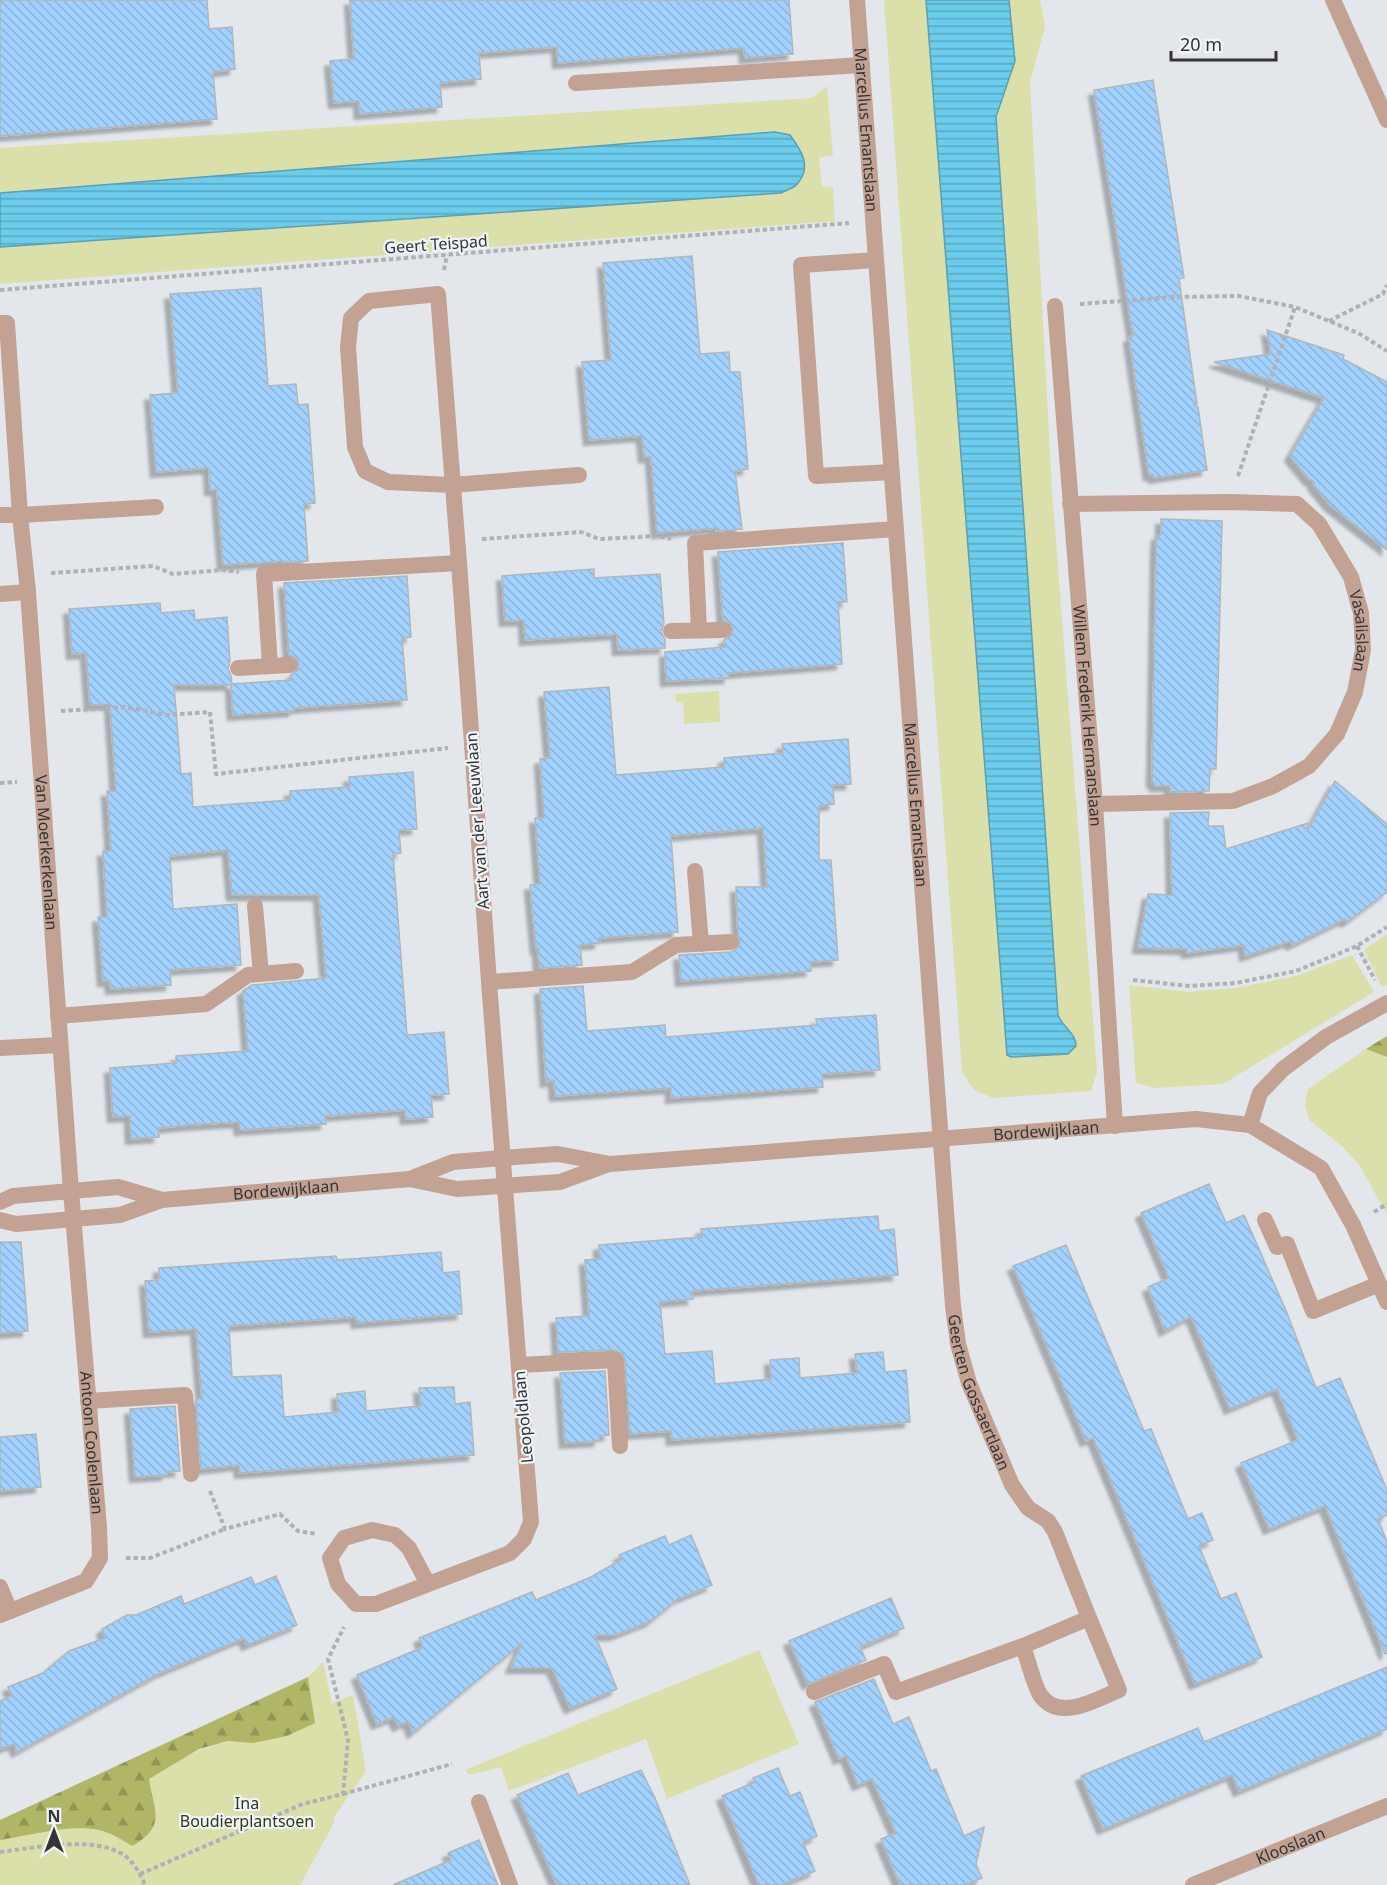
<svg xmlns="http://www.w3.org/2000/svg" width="1387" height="1885" font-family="'Noto Sans',sans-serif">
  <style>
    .green { fill: #dbdfa9 }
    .forest { fill: url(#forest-firs) }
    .water { fill: url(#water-rules); stroke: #5a9fb5; stroke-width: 1.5 }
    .building { fill: url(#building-back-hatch); stroke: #b1b6ba; stroke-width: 1.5; filter: url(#shadow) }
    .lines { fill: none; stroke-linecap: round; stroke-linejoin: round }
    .path { stroke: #aeb1b5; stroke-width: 4; stroke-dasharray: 4.5 3; stroke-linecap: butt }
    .service { stroke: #c3a193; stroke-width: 16 }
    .minor { stroke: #c3a193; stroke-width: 16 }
    .labels { text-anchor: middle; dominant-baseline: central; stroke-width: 4.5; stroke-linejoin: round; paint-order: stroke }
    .street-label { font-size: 16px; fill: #333436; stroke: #f0f5f9 }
    .park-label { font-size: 16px; fill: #353614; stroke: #f0f5f9 }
  </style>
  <defs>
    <pattern id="forest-firs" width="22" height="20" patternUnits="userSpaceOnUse" patternTransform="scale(1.5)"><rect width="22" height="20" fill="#b1b667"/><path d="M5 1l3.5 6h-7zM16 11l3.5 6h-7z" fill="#919556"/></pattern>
    <pattern id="water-rules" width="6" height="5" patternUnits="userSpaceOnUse" patternTransform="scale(1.5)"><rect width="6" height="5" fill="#6bcdeb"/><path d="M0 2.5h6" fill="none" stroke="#59a7bf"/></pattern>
    <pattern id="building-back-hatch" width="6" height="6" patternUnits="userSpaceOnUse" patternTransform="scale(1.5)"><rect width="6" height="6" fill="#a1d1fe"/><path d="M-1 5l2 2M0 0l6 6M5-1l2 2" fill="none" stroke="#8bb4da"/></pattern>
    <filter id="shadow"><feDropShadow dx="-5.5" dy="5.5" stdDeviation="1.5" flood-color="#0004"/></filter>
  </defs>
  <rect width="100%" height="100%" fill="#e3e7ec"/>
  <path class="green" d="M884,0H926L1007,1054L1076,1046L1073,1034L1061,1024L1058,1015L996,117L1015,61L1009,0H1040L1045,27L1030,82L1052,489L1097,1072L1091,1091L993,1098L974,1090L962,1072Z
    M827,86L833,156L819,157L822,186L833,187L835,221L0,284V247L781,193L798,185L790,135L775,132L0,193V148L812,98Z
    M719,691L720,722L684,724L683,703L676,702L675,694Z
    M1387,934V985L1382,987L1364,950Z
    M1352,955L1374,992L1223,1084L1156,1088L1136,1083L1129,985L1189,992L1235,988L1296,976Z
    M1366,1049L1387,1057V1215L1360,1166L1343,1147L1309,1120L1305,1105L1308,1089Z
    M759,1650L799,1744L667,1799L646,1739L509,1791L501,1767L469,1775L465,1770Z
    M323,1662L332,1703L353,1695L366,1771L334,1817V1823L300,1885H0V1820L18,1819L190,1755L199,1750L230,1741L313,1710L308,1677Z"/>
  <path class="forest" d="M1387,1036V1057L1366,1049Z
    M308,1677L315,1723L287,1736L253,1743L228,1741L199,1749L149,1779C154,1811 167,1826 132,1846C121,1839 111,1833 99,1830C72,1824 27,1836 0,1840V1820Z"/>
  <path class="water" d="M926,0H1009L1015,61L996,117L1058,1015C1063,1028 1076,1033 1076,1046L1068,1054L1011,1057L1007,1055Z
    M775,132L790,135C801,150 812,166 798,183C795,188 786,190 781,193L0,247V193Z"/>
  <path class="building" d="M0,0H207L209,29L232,27L235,69L213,72L217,119L0,136Z
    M350,0H789L793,54L745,58L744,48L558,63L557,47L479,53L481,79L440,83L442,107L360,114L359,101L334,103L330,61L354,59Z
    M1153,80L1184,278L1179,279L1197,404L1194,405L1198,407L1207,470L1154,478L1153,475H1149L1129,337L1133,336L1094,90Z
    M692,256L700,354L729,352L730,372H740L748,469L735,471L742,529L716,531V528L657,533L651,457H644L642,436L589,440L582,362L611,360L603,263Z
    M261,288L268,386L296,384L298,405L308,404L315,503L304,504L308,561L282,562V561L223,565L217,490H210L209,468L156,472L150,395L178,393L170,294Z
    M1267,330L1344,355L1343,359L1387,382V550L1330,505L1313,484L1314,482L1309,479L1290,456L1324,398L1214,362L1271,354Z
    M1161,519L1222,521L1216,769H1210L1209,791L1170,792V786H1155V783L1152,782L1156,549L1157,535H1161Z
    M843,543L847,602H838L842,664L729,673V678L666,681L665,652L725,647L724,640L732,635L733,629L732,624L723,620L718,552Z
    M594,569V578L660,574L664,624L661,632L665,639V648L618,650L617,634L525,640L524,620L505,621L502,576Z
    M407,576L411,637L402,638L407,700L294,708V711L233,715L231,685H174L181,774L191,773L193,807L290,800V791L350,787L349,777L413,772L417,829L399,830L401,853L393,854L407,1035L444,1032L449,1094L431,1095L433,1117L406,1119L405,1110L325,1116L326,1124L240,1130L239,1122L190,1125L158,1128L159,1137L131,1139L130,1116L113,1117L110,1068L176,1063V1056L248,1051L243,991L252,985L326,978L319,895H232L228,850L170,856L173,909L237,904L241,965L170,970L171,985L111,989L110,981H103L98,917H107L103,851H111L107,791H116L110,704L90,705L86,653L72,654L69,609L160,603L161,613L194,610L195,620L227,617L230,661L228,669L231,676L232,684L291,680V675L298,670L299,664L297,659L289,655L284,583Z
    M609,687L616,775L724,767V758L783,753L782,744L848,739L851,784L833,785L834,804L819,806V860H831L838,960L811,962V971L681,981L679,955L731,952L739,947L740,942L738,935L736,887H767L763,828L671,836L678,932L599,938L600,943L580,945L582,965L539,968L538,948L536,949L530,885L540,884L535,818H544L540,759L550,758L544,692Z
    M1335,781L1387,824V892L1347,922L1345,919L1292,945L1291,941L1245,956L1244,945L1187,953V949L1138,948L1148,894L1172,895L1170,813L1209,812L1208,826H1223L1226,849L1308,823L1307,832Z
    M583,986L587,1031L665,1025L666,1037L817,1025L816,1019L876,1015L880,1070L822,1074L823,1087L671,1098V1088L555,1096L554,1080L546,1082L540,989Z
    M1209,1184L1226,1223L1244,1215L1287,1313L1316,1388L1340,1378L1387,1490V1515L1378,1519L1387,1542V1653L1385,1654L1325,1506L1269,1529L1241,1463L1298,1440L1277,1389L1230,1409L1191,1316L1165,1331L1148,1287L1169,1278L1141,1213Z
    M878,1216L879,1231L894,1229L898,1275L692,1291L693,1299L660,1302L665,1354L712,1351L715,1384L771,1379L770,1360L784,1359L799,1358L800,1378L857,1373L855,1354L883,1352L885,1372L906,1370L910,1422L672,1440L671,1431L630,1434L625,1359L623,1354L614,1350L558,1352L556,1318L589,1316L585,1260L600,1259L599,1245L702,1237L701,1229Z
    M0,1242H21L28,1331L0,1333Z
    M1066,1245L1144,1431L1151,1429L1188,1519L1202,1513L1213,1540L1199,1546L1221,1599L1236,1593L1262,1657L1195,1684L1093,1438L1086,1441L1013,1266Z
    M441,1252L443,1273L459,1271L462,1314L357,1323L356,1317L229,1326L232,1377L281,1375L284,1417L338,1412L337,1394L365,1391L366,1411L421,1406L419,1388L454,1387L455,1404L470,1402L474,1455L240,1473L239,1465L201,1469L196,1399H202L196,1329L149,1332L145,1281L159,1280V1268L336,1256L337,1260Z
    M605,1371L609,1435L599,1436V1441L565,1443L560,1373Z
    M175,1406L180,1471L167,1472V1475L135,1477L130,1409Z
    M36,1434L41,1487L0,1491V1437Z
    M691,1535L712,1585L678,1599L651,1621L615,1635H595L617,1689L570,1708L552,1668H511L522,1643L413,1733L408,1721L398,1726L394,1717L377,1724L357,1675L423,1647L419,1638L532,1592L536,1600L591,1577L621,1560L619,1555L665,1536L669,1545Z
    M276,1576L297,1625L247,1645L244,1638L160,1673L17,1752L14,1744L0,1749V1701L12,1696L8,1687L43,1673L69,1651L105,1638L102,1629L127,1615H136L181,1596L184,1604L251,1577L255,1585Z
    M891,1598L904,1628L860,1647L866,1660L808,1684L789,1641Z
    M1387,1667V1729L1239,1791L1232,1775L1103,1829L1081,1776L1198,1728L1204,1742Z
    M874,1679L893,1724L909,1717L931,1771L936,1769L964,1836L984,1827L976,1864L982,1878L965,1885H900L881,1839L896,1833L872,1779L858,1785L846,1756L839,1759L815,1702Z
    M778,1768L790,1796L800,1792L817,1836L803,1842L815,1871L781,1885H759L722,1796L755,1782L753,1778Z
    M641,1770L655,1798L690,1885H557L517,1795L568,1773L578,1795Z
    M479,1840L498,1885H393L451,1860L448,1853Z"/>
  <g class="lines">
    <path class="path" d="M444,270L447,255
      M0,290L849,223
      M1080,304L1174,297L1239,296L1295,307L1358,333L1387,351
      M1329,321L1383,294L1387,285
      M1238,476L1295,307
      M482,539L581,532L599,539L657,536L671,539
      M51,573L153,566L173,574L223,570L239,572
      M61,711L125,707L167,715L210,712L216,774L448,748
      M0,783L17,782
      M1357,946L1375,980
      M1133,980L1190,986L1236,983L1296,971L1357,946L1387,927
      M1374,1212L1387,1204
      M210,1491L225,1529L280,1514L298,1531L317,1534
      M126,1558H150L225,1529
      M343,1794L452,1764
      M0,1852C36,1848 92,1835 124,1855C134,1862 141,1875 145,1885
      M140,1874L303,1804L343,1794L348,1740L328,1659L344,1627"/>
    <path class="service" d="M576,83L862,65
      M876,260L801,265L816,476L892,472
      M452,485L579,475
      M20,515L156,507
      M0,594L28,592
      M699,630L695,543L896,529
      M671,631L723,630
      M270,666L264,574L459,563
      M238,668L289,665
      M695,871L701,944
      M255,906L261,974
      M489,982L632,972L676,945L730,942
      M58,1016L206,1004L248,975L296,971
      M0,1048L60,1045
      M1265,1220L1277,1247L1287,1244L1313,1311L1379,1284
      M519,1365L615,1360L620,1446
      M88,1401L185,1395L191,1474
      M814,1692L884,1664L896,1692L1023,1646"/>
    <g class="minor">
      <path id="s1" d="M857,0L953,1306L958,1344L969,1383L1012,1485L1028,1508L1048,1521L1055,1532L1089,1618L1119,1690C1097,1699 1060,1722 1041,1696C1035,1689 1027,1657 1023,1646L1089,1618"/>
      <path d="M1333,0L1387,120"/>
      <path id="s2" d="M1055,306L1095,804L1115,1126"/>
      <path id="s3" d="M0,323H7L20,515L28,592L71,1191L99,1527L100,1558L86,1581L0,1615"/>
      <path id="s4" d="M1070,504L1229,502L1297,504L1319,524L1336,552L1351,577L1361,613L1363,650L1355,692L1337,734L1309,766L1273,786L1233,801L1095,804"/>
      <path d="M0,515H20"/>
      <path d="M1250,1125L1260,1093L1283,1069L1326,1037L1387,1003"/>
      <path id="s5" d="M410,1179L453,1162L502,1158L558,1154L610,1164L1196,1119L1250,1125L1321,1168L1353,1225L1387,1302"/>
      <path d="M0,1202L13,1196L118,1187L162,1200"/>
      <path id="s6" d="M0,1220L16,1224L120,1215L162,1200L410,1179L457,1189L560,1182L609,1164"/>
      <path d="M428,1584L409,1548L395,1535L372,1530L344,1538L330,1558L338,1584L356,1604H376L510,1553L524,1539L531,1522L489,982L459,563L438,294L369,301L351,318L348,347L355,447L365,471L388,482L452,485"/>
      <path d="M0,1587L10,1611"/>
      <path d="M479,1802L510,1885"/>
      <path id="s7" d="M1193,1885L1387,1806"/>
    </g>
  </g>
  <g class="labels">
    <g class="street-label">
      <text stroke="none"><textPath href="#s1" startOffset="130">Marcellus Emantslaan</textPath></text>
      <text transform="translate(436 244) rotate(-4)">Geert Teispad</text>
      <text stroke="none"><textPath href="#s4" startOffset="374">Vasalislaan</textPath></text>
      <text stroke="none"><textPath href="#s2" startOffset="411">Willem Frederik Hermanslaan</textPath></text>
      <text stroke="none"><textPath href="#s1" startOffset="807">Marcellus Emantslaan</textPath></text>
      <text transform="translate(477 821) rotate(-94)">Aart van der Leeuwlaan</text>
      <text stroke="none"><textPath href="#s3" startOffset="538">Van Moerkerkenlaan</textPath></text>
      <text stroke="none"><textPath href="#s5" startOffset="642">Bordewijklaan</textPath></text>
      <text stroke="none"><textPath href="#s6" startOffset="290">Bordewijklaan</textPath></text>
      <text stroke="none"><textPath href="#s1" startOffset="1400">Geerten Gossaertlaan</textPath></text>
      <text transform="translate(523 1417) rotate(-95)">Leopoldlaan</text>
      <text stroke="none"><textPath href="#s3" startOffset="1130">Antoon Coolenlaan</textPath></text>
      <text stroke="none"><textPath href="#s7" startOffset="105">Klooslaan</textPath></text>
    </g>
    <g class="park-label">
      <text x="247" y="1803">Ina<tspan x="247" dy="18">Boudierplantsoen</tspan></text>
    </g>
  </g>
  <g transform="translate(54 1831)" stroke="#f0f5f9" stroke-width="4.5" paint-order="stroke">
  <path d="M0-4.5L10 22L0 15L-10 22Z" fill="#333436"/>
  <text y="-9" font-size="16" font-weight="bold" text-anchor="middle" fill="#333436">N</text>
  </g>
  <path d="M1171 51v9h105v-9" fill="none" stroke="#333436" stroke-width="3"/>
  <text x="1180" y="51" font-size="18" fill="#333436" stroke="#f0f5f9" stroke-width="4.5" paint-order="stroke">20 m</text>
</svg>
